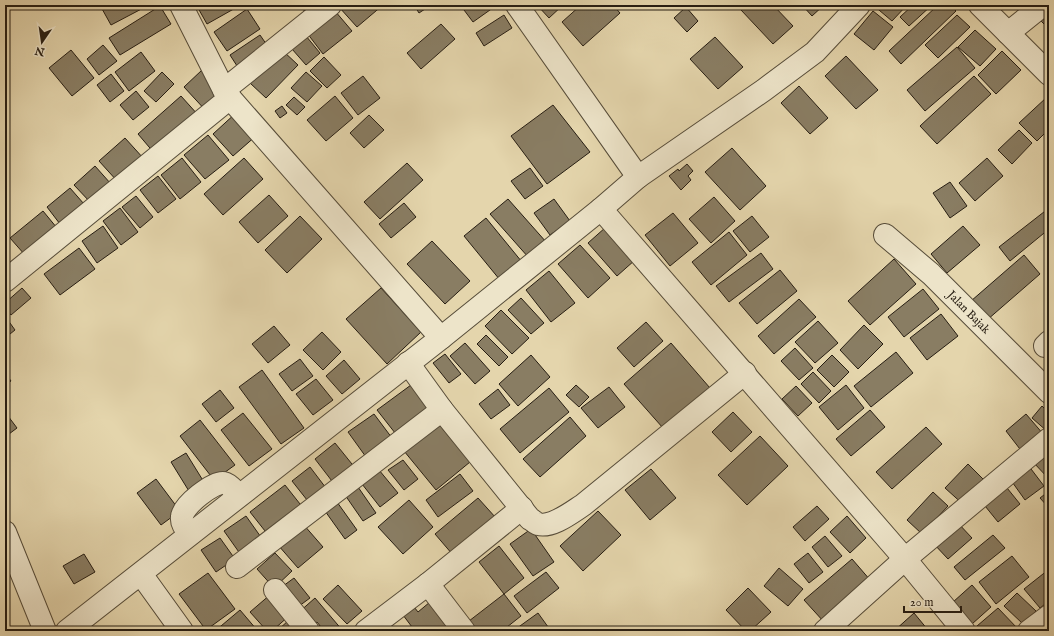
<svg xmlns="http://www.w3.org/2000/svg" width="1054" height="636" font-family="'IM FELL English',serif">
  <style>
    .building { fill: #897d63; stroke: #271e13 }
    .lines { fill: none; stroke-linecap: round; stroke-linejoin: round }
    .minor-casing { stroke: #564c39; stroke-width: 24 }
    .minor { stroke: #ede4c9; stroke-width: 22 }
    .labels { text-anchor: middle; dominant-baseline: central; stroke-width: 3; stroke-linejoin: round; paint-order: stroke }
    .street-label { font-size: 12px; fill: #271e13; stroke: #ede4c9 }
  </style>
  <rect width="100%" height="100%" fill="#e4d5ac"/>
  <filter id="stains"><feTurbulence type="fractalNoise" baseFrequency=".005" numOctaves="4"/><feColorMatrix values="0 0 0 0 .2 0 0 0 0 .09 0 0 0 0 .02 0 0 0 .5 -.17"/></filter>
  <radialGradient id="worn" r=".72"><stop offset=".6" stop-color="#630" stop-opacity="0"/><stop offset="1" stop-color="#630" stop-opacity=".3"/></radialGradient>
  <path class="building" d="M104,5H149L111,25L101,7Z
    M203,5H238L239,6L207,24L198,8Z
    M300,5H324L309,17Z
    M341,5H383L357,27L339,7Z
    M414,5H431L419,13Z
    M462,5H497L473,22L461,6Z
    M537,5H563L549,18Z
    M581,5H613L620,13L583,46L562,22Z
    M747,5H773L793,26L773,44L741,10Z
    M802,5H824L812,16Z
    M873,5H907L892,21Z
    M913,5H932L909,26L900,17Z
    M938,5H950L956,11L901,64L889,51Z
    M160,6L171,24L120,55L109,38Z
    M686,7L698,21L687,32L674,18Z
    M1049,8V29L1038,18Z
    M247,9L260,29L227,51L214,32Z
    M335,11L352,31L323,54L307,33Z
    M873,11L893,27L874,50L854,34Z
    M504,15L512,28L484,46L476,33Z
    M957,15L970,27L938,58L925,45Z
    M441,24L455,39L421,69L407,53Z
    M975,30L996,49L980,66L958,47Z
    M260,35L269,48L239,69L230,55Z
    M306,36L320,53L306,65L292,49Z
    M715,37L743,67L718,89L690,59Z
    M103,45L117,61L99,75L87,59Z
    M957,47L975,68L925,111L907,90Z
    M71,50L94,78L72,96L49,68Z
    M282,50L298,65L266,98L250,83Z
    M1002,51L1021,70L996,94L978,75Z
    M141,52L155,71L129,91L115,72Z
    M846,56L878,90L856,109L825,76Z
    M324,57L341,75L327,88L310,71Z
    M202,70L225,97L208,113L184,87Z
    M162,72L174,84L156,102L144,91Z
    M306,72L322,86L307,102L291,88Z
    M111,74L124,91L110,102L97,85Z
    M363,76L380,98L358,115L341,93Z
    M974,76L991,94L937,144L920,126Z
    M799,86L828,118L810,134L781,103Z
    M136,91L149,107L133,120L120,105Z
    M181,96L199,116L155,154L138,134Z
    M335,96L353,118L326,141L307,120Z
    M294,97L305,107L297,115L286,105Z
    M1047,97L1049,99V129L1037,141L1019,123Z
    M553,105L590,152L547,184L511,136Z
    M282,106L287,113L280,118L275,111Z
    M237,112L257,135L233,156L213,134Z
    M369,115L384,130L364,148L350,133Z
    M1019,130L1032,143L1012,164L998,150Z
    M208,135L229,160L205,179L184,155Z
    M125,138L144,159L118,182L99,161Z
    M732,148L766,186L740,210L705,172Z
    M182,158L201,182L180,199L161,175Z
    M244,158L263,179L223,215L204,194Z
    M987,158L1003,176L975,201L959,183Z
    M407,163L423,180L380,219L364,202Z
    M687,164L693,171L688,176L691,180L681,190L669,176L678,169L679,171Z
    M95,166L111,184L91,203L74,185Z
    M530,168L543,186L525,199L511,181Z
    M158,176L176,199L158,213L140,190Z
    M950,182L967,206L950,218L933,193Z
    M70,188L84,204L60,224L47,207Z
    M269,195L288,216L258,243L239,222Z
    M136,196L153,217L140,228L122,207Z
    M714,197L735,221L711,243L689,219Z
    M508,199L547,243L529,258L490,214Z
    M554,199L570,221L550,235L534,213Z
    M404,203L416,217L391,238L379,224Z
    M120,208L138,232L121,245L103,221Z
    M1049,208V229L1010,261L999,247Z
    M43,211L57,228L25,255L10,238Z
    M673,213L698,243L670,266L645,235Z
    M300,216L322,239L287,273L265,250Z
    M752,216L769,237L750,252L733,231Z
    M486,218L522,262L500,280L464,236Z
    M103,226L118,248L97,263L82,241Z
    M963,226L980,245L947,273L931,254Z
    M606,227L635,260L617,276L588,243Z
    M729,232L747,255L711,285L692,262Z
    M432,241L470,281L445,304L407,264Z
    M580,245L610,278L588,298L558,264Z
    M79,248L95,269L60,295L44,274Z
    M761,253L773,269L729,302L716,286Z
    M1024,255L1040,274L987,320L971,301Z
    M894,259L916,284L870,325L848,301Z
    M780,270L797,291L757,324L739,303Z
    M549,271L575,303L551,322L526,290Z
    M22,288L31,298L11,315L5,308V303Z
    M381,288L421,332L387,364L346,319Z
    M923,289L939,309L904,337L888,317Z
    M521,298L544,323L531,334L508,310Z
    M1049,298V307L1045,302Z
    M799,299L816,317L774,354L758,336Z
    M501,310L529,338L512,354L485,326Z
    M941,314L958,336L927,360L910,338Z
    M5,316L15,330L5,338Z
    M818,321L838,343L815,363L795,342Z
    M646,322L663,341L634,367L617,348Z
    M864,325L883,344L858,369L840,350Z
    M274,326L290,345L268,363L252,344Z
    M322,332L341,352L323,370L303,350Z
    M486,335L508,357L499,366L477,344Z
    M465,343L490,371L475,384L450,356Z
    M671,343L710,388L663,428L624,384Z
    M795,348L813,368L799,380L781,361Z
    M896,352L913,373L871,407L854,386Z
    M445,354L461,374L449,383L433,363Z
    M531,355L550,377L518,406L499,384Z
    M832,355L849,372L834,387L817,370Z
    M300,359L313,376L292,391L279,374Z
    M344,360L360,379L342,394L326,376Z
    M262,370L304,428L281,444L239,387Z
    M813,372L831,391L819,403L801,384Z
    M5,373L11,381L5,385Z
    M316,379L333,400L313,415L296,394Z
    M411,385L432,412L399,438L377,410Z
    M576,385L589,397L579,407L566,395Z
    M846,385L864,408L838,430L819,407Z
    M796,386L812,403L798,416L782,399Z
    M609,387L625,407L598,428L581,408Z
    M549,388L569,412L520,453L500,429Z
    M498,389L510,405L491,419L479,404Z
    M220,390L234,408L216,422L202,404Z
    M1042,406L1049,413V431L1048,432L1032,418Z
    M870,410L885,427L851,456L836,439Z
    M5,412L17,428L5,437Z
    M733,412L752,432L731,452L712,432Z
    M243,413L272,449L249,466L221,430Z
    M374,414L392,438L366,457L348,432Z
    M1026,414L1044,435L1023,453L1006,431Z
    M570,417L586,436L540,477L523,459Z
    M200,420L235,465L214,480L180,436Z
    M438,423L470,462L436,490L404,451Z
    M926,427L942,444L892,489L876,472Z
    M760,436L788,466L747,505L718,475Z
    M335,443L356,469L335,485L315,459Z
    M1049,448V479L1033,462Z
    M186,453L207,487L192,496L171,462Z
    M403,460L418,479L404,490L388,470Z
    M968,464L987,483L965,506L945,488Z
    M1028,465L1044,486L1025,500L1010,479Z
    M310,467L329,492L311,505L292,481Z
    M651,469L676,498L650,520L625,490Z
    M379,470L398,493L380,507L362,484Z
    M460,474L473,491L438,517L426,500Z
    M156,479L180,511L161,525L137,493Z
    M1003,483L1020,504L998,522L981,501Z
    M285,485L304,509L269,536L250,512Z
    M358,487L376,513L363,521L345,495Z
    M1049,491V508L1040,498Z
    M933,492L948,506L922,534L907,520Z
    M478,498L496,518L453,555L435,534Z
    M409,500L433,527L403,554L378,527Z
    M337,502L357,530L345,539L325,511Z
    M817,506L829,519L805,541L793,527Z
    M598,511L621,535L583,571L560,546Z
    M246,516L263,540L241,555L224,531Z
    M847,516L866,538L850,553L830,532Z
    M957,522L972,538L948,559L933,543Z
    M303,524L323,547L298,568L278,545Z
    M531,529L554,562L533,576L510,544Z
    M993,535L1005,548L965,580L954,567Z
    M825,536L842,556L828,567L812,547Z
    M220,538L235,559L216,572L201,550Z
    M499,546L524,578L504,594L479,562Z
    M275,553L292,571L274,588L257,569Z
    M808,553L823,572L809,583L794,564Z
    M84,554L95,572L74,584L63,566Z
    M1012,556L1029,577L996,604L979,582Z
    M852,559L871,581L824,622L804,600Z
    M779,568L803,589L788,606L764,586Z
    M1048,570L1049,571V601L1040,608L1024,589Z
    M546,572L559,588L527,613L514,596Z
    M208,573L235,609L206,630L179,594Z
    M294,578L310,598L295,609L279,589Z
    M338,585L362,611L347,624L323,599Z
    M972,585L991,607L972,624L953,602Z
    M748,588L771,612L750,631H746L726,610Z
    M1017,593L1036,611L1023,624L1004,606Z
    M271,594L290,615L272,631H267L250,612Z
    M504,594L521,616L502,631H476L469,621Z
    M315,598L343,631H324L317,622L310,627L298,613Z
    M430,602L452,631H415L400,611L411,603L418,612Z
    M998,608L1018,629L1016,631H982L977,626Z
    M240,610L257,630L256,631H215Z
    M538,613L551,631H513Z
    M914,613L928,630L927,631H894Z
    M290,619L300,631H277Z"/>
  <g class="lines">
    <defs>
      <g id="minor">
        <path d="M181,5L224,90L230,98L441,338"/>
        <path d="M517,5L638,177"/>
        <path d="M980,5L1049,74"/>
        <path d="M1008,33L1043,5"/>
        <path d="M224,90L330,5"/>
        <path d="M601,209L905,559L964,631"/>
        <path id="s1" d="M885,235L931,274L1049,392"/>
        <path d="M5,281L230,98"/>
        <path d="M1045,346L1049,342"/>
        <path d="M408,363L442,410L530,519C533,520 536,524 538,524C552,528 572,512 583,505L745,373"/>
        <path d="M5,532L45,631"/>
        <path d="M190,534C186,529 181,524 182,517C182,506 214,481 224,483C230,484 235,492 239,495"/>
        <path d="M237,567L442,410"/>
        <path d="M141,574L182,631"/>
        <path d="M428,584L464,631"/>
        <path d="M275,590L308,631"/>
        <path d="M67,631L441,338L601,209L638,177L764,90L815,52L859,5"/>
        <path d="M366,631L428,584L522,508"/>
        <path d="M825,631L905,559L1049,439"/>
        <path d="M1029,631L1049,616"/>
      </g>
    </defs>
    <use href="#minor" class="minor-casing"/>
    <use href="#minor" class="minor"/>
  </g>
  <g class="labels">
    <g class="street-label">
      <text stroke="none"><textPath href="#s1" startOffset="114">Jalan Bajak</textPath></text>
    </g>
  </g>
  <rect width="1054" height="636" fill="none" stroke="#e4d5ac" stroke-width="20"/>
  <rect x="6" y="6" width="1042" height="624" fill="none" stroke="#271e13" stroke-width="2"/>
  <rect x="10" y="10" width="1034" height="616" fill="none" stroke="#271e13"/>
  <g transform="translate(42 42) rotate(193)" stroke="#ede4c9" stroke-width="3" paint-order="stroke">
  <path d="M0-3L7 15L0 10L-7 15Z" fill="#271e13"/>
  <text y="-6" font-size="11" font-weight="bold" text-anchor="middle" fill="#271e13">N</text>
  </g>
  <path d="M904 606v6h57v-6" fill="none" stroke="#271e13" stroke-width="2"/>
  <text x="910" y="606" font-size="12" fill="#271e13" stroke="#ede4c9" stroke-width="3" paint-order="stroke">20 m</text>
  <rect width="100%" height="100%" filter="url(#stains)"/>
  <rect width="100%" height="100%" fill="url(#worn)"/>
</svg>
